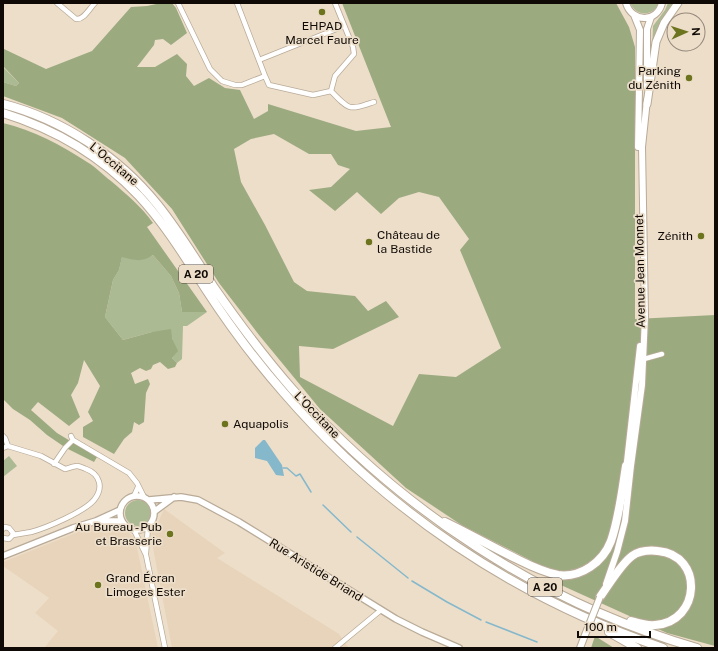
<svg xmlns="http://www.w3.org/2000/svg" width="718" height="651" font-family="'Public Sans',sans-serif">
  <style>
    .built { fill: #e8d4ba }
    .green { fill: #acba93 }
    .forest { fill: #9caa80; fill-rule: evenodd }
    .water { fill: #85b8cb }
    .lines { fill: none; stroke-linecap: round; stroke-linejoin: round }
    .stream { stroke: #85b8cb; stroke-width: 1.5 }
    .minor-casing { stroke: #b9ab98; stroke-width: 6 }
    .tertiary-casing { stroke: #b9ab98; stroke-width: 8 }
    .secondary-casing { stroke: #b9ab98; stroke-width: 8 }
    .primary-casing { stroke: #b9ab98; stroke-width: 9 }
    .motorway-casing { stroke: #b9ab98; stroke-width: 10 }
    .minor { stroke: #fff; stroke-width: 4.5 }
    .tertiary { stroke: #fff; stroke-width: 5.5 }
    .secondary { stroke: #fff; stroke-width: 6 }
    .primary { stroke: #fff; stroke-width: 7 }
    .motorway { stroke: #fff; stroke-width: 8 }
    .secondary-bridge-casing { stroke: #b9ab98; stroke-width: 8; stroke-linecap: butt }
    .secondary-bridge { stroke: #fff; stroke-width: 6 }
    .poi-dot { fill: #6c741e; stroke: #eddeca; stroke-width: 1.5 }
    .labels { text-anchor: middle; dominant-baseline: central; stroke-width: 3.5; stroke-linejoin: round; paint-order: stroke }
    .shield { fill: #eddeca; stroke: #524a40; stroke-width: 1 }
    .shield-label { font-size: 11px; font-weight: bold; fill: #0f0a05 }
    .poi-label { font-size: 12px; fill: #0f0a05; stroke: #eddeca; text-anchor: end }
    .street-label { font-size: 12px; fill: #0f0a05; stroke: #eddeca }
  </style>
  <rect width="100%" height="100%" fill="#eddeca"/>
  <path class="built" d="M164,509L225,553L217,558L339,634L349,648H172L151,537L152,531L156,527Z
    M108,523L119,525L135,538L158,648H44L58,631L35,613L49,598L3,566V562L93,526Z"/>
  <path class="green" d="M630,3H659C652,17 637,17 630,3Z
    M668,3H675L652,52L653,26L665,10Z
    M3,67L19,83L16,86L3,82Z
    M153,255L171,276L179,293L182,312H207L187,326H183L182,359L177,363L172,358L177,351L172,338L152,332L123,340L105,317L113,280L119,270L122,256C132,259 143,261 153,255Z
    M9,456L17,466L3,477V461Z
    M125 513a13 13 0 1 1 26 0a13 13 0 1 1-26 0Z"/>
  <path class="forest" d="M161,3H172L176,8L187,33L171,45L163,39L155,40L154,45L137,67H155L177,54L187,64L186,76L194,86L209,78L225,88L240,90L254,119L268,111V104L356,131L391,127L342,3H616L629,27L635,47V319L715,315V646L667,633L552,581L532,561L463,526L406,488L320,409L259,335L219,283L172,209L125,158L62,118L3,96V82L16,86L19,83L3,66L4,49L46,69L92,51L131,7L147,6ZM274,134L309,154H331L338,165L350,169L331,187L309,190L335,211L357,192L381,214L399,198L419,192L439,197L469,239L460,250L501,348L456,377L419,374L393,426L300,377L299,346L333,349L399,317L386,301L368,311L355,296L307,291L294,282L265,225L241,182L234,149L251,139Z
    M3,123C33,130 61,145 87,162C96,167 103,175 111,181C126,194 141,206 153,223L147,227L207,312H182L179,293L171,276L153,255C141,263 135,260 122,257L119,270L113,280L105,317L123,340L152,332L171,329L172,338L178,351L172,358L177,363L175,367L168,369L160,362L153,365L151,369L146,371L140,368L131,373L135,384L148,379L150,384L146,393L144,422L139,425L134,422L132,432L124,439L114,454L83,437V427L93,421L88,412L100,386L84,360L78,383L71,395L80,417L69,426L38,402L31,410L57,433L97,457L94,462L66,448L47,435L30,420L13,409L3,399Z
    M595,636L614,648H591Z"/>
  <path class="water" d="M263,440H265L282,465L284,476L276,475L267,461L255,458V448Z"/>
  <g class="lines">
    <path class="stream" d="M283,468H287L296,476L300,474L311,492
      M323,505L351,532
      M357,537L408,578
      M412,581L447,602L481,620
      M486,622L537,642"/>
    <defs>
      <path id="minor" d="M57,3L76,19C84,20 89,9 95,3
        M178,3L210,69L222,81L235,85H242L265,76
        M237,3L265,76L269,85L313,95L331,91
        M335,3L353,47L354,54L335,76L331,91C350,111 349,110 374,102
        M259,60L344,26
        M644,359L662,354
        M3,436L5,438L8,446L3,448
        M71,436L73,440L129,473L137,483L144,497
        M8,446L41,456L65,469C69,468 74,466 77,466C80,466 83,468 86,469C100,474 104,488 94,500C84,512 46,528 31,532C25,533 19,534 13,535
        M54,464L65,448L73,440
        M134,496L138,487
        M3,529L5,527L9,528L13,533L12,536L9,539L3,538
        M134,530L146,555L165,648
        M146,553L148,527
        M335,648L381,610"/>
      <path id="tertiary" d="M120 513a17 17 0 1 1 34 0a17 17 0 1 1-34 0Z
        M149,500L181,497L198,500L239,522L396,619L422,632L459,648
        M155,511L174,497
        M98,521H122
        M3,556L73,528L96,521L120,510"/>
      <path id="secondary" d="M626,3C632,23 657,23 662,3
        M634,15L640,30L638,147
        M647,87V29L651,17
        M626,470L640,346
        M606,584L617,552L625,521L631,466L642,385L645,316L642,147L647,100
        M580,648L585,635"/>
      <path id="primary" d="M647,104L656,42L664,23L678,3"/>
      <path id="motorway" d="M3,104C62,119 119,157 157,204C178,230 195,258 213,286C238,322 264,357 293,390C402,511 541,603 697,648
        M3,113C55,129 102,157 139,196C165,224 185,257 205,288C229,325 255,360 284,393C386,511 515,598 663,648
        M445,522C470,534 494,548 519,560C531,566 544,572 558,575C581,578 603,562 611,541C619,518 622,491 626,466
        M600,597C608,586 621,564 632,556C639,551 649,550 658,551C704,555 701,622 655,625C647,626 638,623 631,621
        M609,632L637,648"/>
    </defs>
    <use href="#minor" class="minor-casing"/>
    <use href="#tertiary" class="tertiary-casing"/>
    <use href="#secondary" class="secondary-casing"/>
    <use href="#primary" class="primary-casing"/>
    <use href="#motorway" class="motorway-casing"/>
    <use href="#minor" class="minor"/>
    <use href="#tertiary" class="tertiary"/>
    <use href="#secondary" class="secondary"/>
    <use href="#primary" class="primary"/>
    <use href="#motorway" class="motorway"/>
    <defs>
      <path id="secondary-bridge" d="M585,635L600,597"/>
    </defs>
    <use href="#secondary-bridge" class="secondary-bridge-casing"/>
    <use href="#secondary-bridge" class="secondary-bridge"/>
  </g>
  <g class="poi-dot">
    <circle cx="322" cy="12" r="4"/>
    <circle cx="689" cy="78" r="4"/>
    <circle cx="701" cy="236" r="4"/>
    <circle cx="369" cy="242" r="4"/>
    <circle cx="225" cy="424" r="4"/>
    <circle cx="170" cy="534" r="4"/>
    <circle cx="98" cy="585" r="4"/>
  </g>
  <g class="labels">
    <g class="shield">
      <rect x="179" y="265" width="34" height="18" rx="3"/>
      <rect x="528" y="578" width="34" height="18" rx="3"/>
    </g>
    <g class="shield-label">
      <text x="196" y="274">A 20</text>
      <text x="545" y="587">A 20</text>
    </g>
    <g class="poi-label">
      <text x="322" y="26" text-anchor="middle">EHPAD<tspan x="322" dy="14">Marcel Faure</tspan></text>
      <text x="681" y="71">Parking<tspan x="681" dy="14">du Zénith</tspan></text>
      <text x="377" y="235" text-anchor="start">Château de<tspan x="377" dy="14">la Bastide</tspan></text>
      <text x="693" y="236">Zénith</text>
      <text x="233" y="424" text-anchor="start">Aquapolis</text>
      <text x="162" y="527">Au Bureau - Pub<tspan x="162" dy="14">et Brasserie</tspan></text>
      <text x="106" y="578" text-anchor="start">Grand Écran<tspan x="106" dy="14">Limoges Ester</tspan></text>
    </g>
    <g class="street-label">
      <text transform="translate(114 164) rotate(40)">L'Occitane</text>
      <text transform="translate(640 271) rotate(-91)">Avenue Jean Monnet</text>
      <text transform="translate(317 415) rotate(46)">L'Occitane</text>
      <text transform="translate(316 570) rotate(32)">Rue Aristide Briand</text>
    </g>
  </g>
  <rect width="718" height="651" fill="none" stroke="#0f0a05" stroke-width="8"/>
  <g transform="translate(686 32) rotate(87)"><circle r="19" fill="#eddeca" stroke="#94897b"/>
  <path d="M0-3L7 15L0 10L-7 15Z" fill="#6c741e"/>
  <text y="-6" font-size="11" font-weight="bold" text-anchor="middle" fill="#0f0a05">N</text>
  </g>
  <path d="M578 631v6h72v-6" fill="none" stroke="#0f0a05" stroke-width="2"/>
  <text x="584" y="631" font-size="12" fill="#0f0a05" stroke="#eddeca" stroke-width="3" paint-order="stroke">100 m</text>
</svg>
